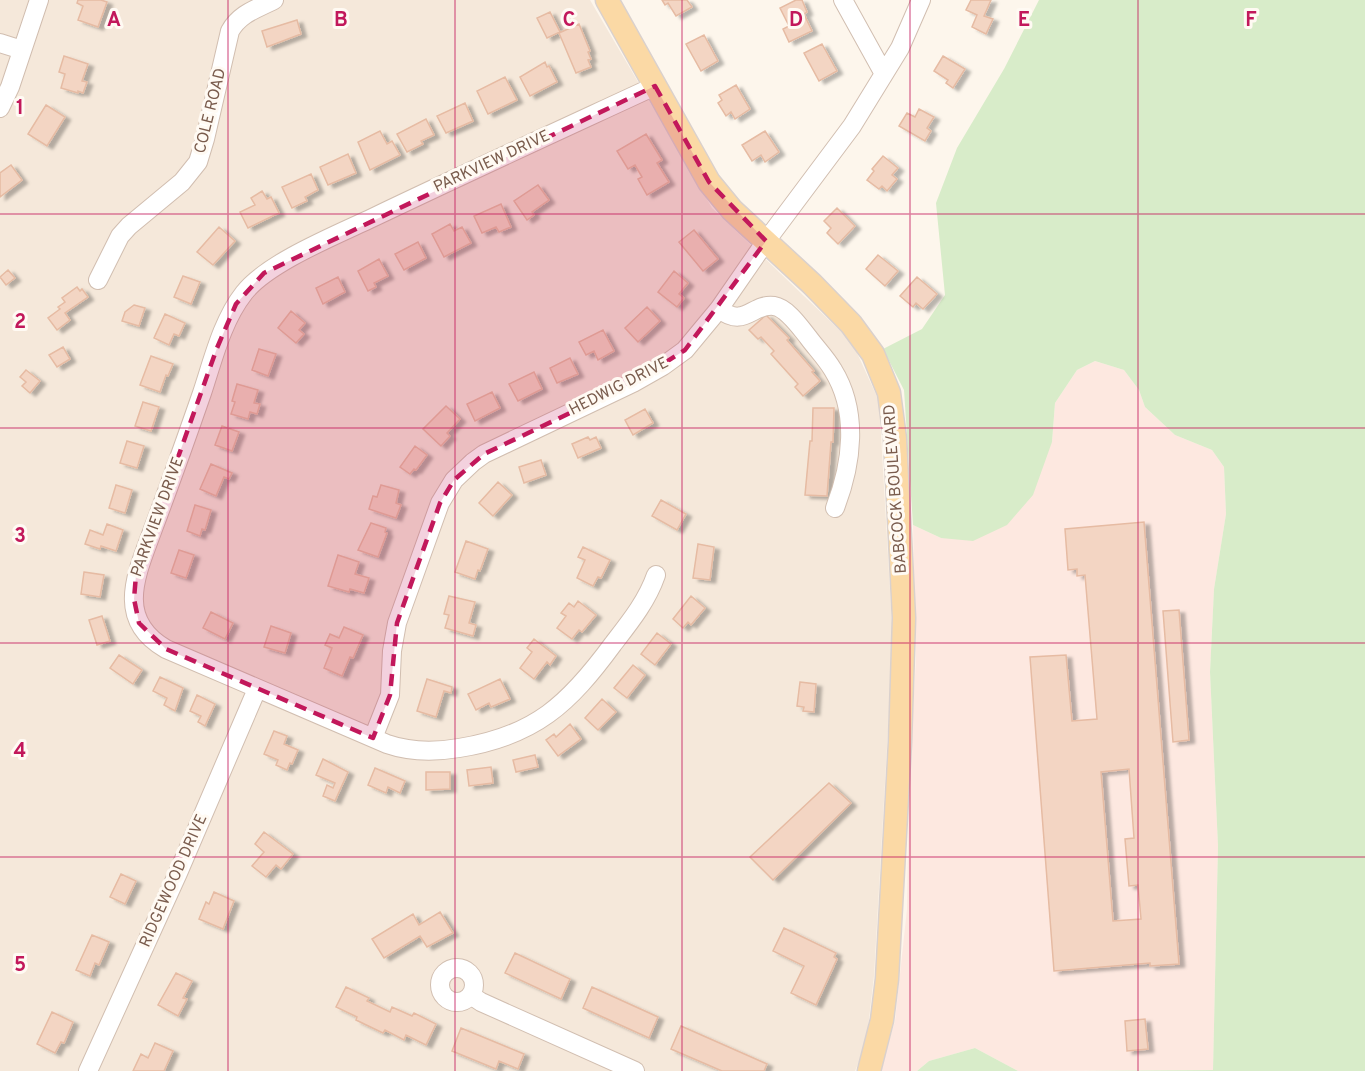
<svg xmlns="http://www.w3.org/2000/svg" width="1365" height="1071" font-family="Overpass,sans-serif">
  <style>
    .residential { fill: #f5e8da }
    .commercial { fill: #fde8e0 }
    .green { fill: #d8ecc9 }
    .building { fill: #f3d5c3; stroke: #e6bba3; stroke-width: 1.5; fill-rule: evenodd; filter: url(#shadow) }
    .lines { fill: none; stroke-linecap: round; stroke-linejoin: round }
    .minor-casing { stroke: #d1beb0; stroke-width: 20 }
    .major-casing { stroke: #dad1cd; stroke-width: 25 }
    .minor { stroke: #fff; stroke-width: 18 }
    .major { stroke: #fbd9a5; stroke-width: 22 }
    .marked { fill: #c2185b; fill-opacity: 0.2; stroke: #c2185b; stroke-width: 4.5; stroke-dasharray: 12 8; stroke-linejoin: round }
    .grid { fill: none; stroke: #c2185b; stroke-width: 1.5; stroke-opacity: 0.55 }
    .labels { text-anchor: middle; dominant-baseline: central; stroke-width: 6; stroke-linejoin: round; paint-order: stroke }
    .street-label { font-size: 16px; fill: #7a5c4d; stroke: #fffaf3 }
    .grid-label { font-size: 20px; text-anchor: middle; font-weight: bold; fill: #c2185b; stroke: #fffaf3; stroke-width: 6; stroke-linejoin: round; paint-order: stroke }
  </style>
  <defs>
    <filter id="shadow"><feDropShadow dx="5.5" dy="3" stdDeviation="1.5" flood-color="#0004"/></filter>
  </defs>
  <rect width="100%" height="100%" fill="#fdf6ec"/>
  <path class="residential" d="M0,0H590L712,208L852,342L879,401L893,642L874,976L866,1045L855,1071H0Z"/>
  <path class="commercial" d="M1095,361L1124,370L1139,390L1145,407L1175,435L1212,450L1224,467L1226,514L1214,589L1210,672L1218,846L1213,1070L1018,1071L975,1048L929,1061L917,1071H880L895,1021L907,909L909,784L916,658L913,525L941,538L1052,442L1055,403L1077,370Z"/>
  <path class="green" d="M1039,0H1365V1071H1083L1213,1070L1218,846L1210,672L1214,589L1226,514L1224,467L1212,450L1175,435L1145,407L1139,390L1124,370L1095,361L1077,370L1055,403L1052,442L1033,495L1007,525L973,541L941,538L913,525L904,390L883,349L922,329L945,295L936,203L957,148L1004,69Z
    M975,1048L1018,1071H917L929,1061Z"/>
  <path class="building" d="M78,0H101L107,2L98,27L78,20L83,6L77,3Z
    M662,0H687L692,7L676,16L668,3L665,5Z
    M796,0H802L807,12L804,14L812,31L789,42L783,29L789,26L780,8Z
    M971,0H991L984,16L993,19L986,34L972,27L977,15L966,10Z
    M550,12L560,32L547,38L537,18Z
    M297,20L301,34L267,47L262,31Z
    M579,24L590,51L588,52L591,59L588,60L591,67L576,73L559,33Z
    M704,35L718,61L701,71L686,44Z
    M822,44L837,71L819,81L804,53Z
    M64,56L88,64L82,81L87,82L83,93L78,91V93L61,88L65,74L59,72Z
    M943,56L965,69L953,88L946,83L948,80L934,71Z
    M545,62L547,67L549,66L557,82L530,96L520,77Z
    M505,77L517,100L488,114L477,91Z
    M736,85L750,109L735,119L731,112L726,116L718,103L722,100L719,95Z
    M465,103L473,121L446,133L437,116Z
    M46,105L65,117L47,146L28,134Z
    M919,109L934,117L927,128L931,131L925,141L899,126L907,113L915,117Z
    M426,119L434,135L421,141L423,144L407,152L397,134Z
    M380,131L387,144L392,141L400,155L370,170L358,142Z
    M765,131L779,152L765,162L761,155L752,161L742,145Z
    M646,134L662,160L657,163L669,182L647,195L638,179L642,177L635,165L628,169L617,151Z
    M348,154L356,173L328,185L320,167Z
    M883,156L898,168L892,175L897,179L887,191L882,186L879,189L867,180L874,171L872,169Z
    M11,165L22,180L0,197V173Z
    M311,174L318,190L305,197L307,201L292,208L282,187Z
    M538,185L549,200L532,212L534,215L527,220L514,201Z
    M262,191L267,199L271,197L279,213L248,228L240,212L255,205L251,198Z
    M501,204L511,227L499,232L496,227L482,233L474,216Z
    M837,208L855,226L838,244L827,233L831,228L824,221Z
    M450,224L454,231L462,227L471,243L444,257L432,234Z
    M219,227L235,241L213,265L197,252Z
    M694,230L718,259L703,271L679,242Z
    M418,242L426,258L404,270L395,254Z
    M878,255L898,271L885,286L866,269Z
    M379,259L388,276L374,283L376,287L368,291L358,271Z
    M8,270L15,278L6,285L0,277Z
    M674,271L688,283L679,294L684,298L677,307L658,292Z
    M183,276L200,282L191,304L174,297Z
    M338,277L345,292L323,304L316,288Z
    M917,277L937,294L923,309L916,303L913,307L900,296Z
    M77,287L80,291L82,289L88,297L65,313L70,320L57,330L48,318L60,309L58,307L65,302L62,298Z
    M134,305L145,308L139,326L122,321L125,312Z
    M647,307L660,321L638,342L625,328Z
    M291,311L305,323L299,330L304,334L296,343L278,328Z
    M165,314L185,323L179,336L174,334L169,345L154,338Z
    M766,315L789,338L787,340L814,371L812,372L820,381L803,396L795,387L798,384L771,354L774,351L761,337L758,339L749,330Z
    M603,330L614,351L598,360L594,351L586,355L579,342Z
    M63,347L70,359L57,367L49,355Z
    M259,349L276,354L268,376L252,370Z
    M151,356L173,364L168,376L166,375L160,392L140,385Z
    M570,358L578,374L557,383L550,368Z
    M26,370L40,381L30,393L22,386L26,382L20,377Z
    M534,372L542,389L518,401L509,384Z
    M237,384L258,390L254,403L260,404L257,414L250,412L248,419L231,414L235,402L232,401Z
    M492,392L500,408L475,421L467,404Z
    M143,402L159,407L151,431L135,426Z
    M446,406L460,419L447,433L450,436L441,446L423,429Z
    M813,408H834L833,442H831L827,496L805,495L810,441H812Z
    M645,409L653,423L633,435L625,420Z
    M222,426L239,432L232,451L215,445Z
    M588,437L590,440L596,437L601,448L578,458L572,444Z
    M127,441L144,446L137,468L120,463Z
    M415,446L427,455L416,470L414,469L410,474L400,467Z
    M541,460L546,475L524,483L519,467Z
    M211,464L232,473L229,479L224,477L216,496L200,489Z
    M498,482L512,495L493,516L479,503Z
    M116,485L132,490L125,513L109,508Z
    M381,485L399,490L396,503L401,505L396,518L369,509L373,496L377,497Z
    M661,500L686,514L677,530L652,516Z
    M195,505L211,510L205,530L202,529L200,536L187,531Z
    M1144,522L1179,964L1150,966V963L1054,971L1030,657L1066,655L1072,721L1097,719L1085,575L1077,576V569L1068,570L1065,529ZM1129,769L1134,838L1125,839L1129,886L1138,885L1141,919L1113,921L1101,772Z
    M371,523L386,528L385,532L387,533L378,557L358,550Z
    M107,524L123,530L116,551L101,546L100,549L85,544L90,530L103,535Z
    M466,541L488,549L480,571L478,570L475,579L455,572Z
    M698,544L714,547L710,580L693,578Z
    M583,547L610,560L601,578L598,577L593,586L577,578L585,560L578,557Z
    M179,550L194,555L186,578L171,573Z
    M338,555L359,562L355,574L369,578L364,593L350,589L349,592L328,586Z
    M84,572L104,575L100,597L81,594Z
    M449,596L475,602L469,623L476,625L473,636L445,628L449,615L444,614Z
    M691,596L705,608L691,625L688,622L683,628L673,619Z
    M578,601L596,615L582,632L579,630L572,639L557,628L566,616L561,613L569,603L574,607Z
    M1179,610L1189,740L1173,742L1163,611Z
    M211,612L233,623L225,639L203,628Z
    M102,616L110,641L97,645L89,620Z
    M271,626L291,633L285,653L264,647Z
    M344,627L363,635L353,658L350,657L342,676L324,668L332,648L325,645L330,634L339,638Z
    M657,633L671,644L655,665L641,654Z
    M534,639L556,656L550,665L547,662L534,679L520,668L532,652L527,648Z
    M119,655L142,670L133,684L110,668Z
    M633,665L645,675L627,698L614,688Z
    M160,677L183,688L175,711L164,705L167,698L153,691Z
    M427,679L452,687L451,693L444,691L436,717L417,711Z
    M500,679L510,699L491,707L489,703L476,710L468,694Z
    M800,682L816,684L814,712L803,711L804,707L797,706Z
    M197,695L215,704L205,726L198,722L201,716L190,711Z
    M602,699L616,712L598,730L585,718Z
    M570,724L581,739L558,756L546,740L554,734L556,737Z
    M274,731L287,736L284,744L298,750L292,764L290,763L287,770L276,765L278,760L264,754Z
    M535,755L538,767L516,772L513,760Z
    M323,759L348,772L335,801L323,796L327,785L333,788L335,783L316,775Z
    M491,767L493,783L469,786L467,770Z
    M375,768L405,781L400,793L388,787L386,793L368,785Z
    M426,772H450V789L426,790Z
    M829,783L851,803L773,880L750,857Z
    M264,832L293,854L281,869L276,865L266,877L252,866L264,852L255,844Z
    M121,874L136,881L125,904L110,897Z
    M214,892L234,901L223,929L199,919L206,902L209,904Z
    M440,912L453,933L427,947L420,936L384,958L372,939L413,914L419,925Z
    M784,928L836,953L834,957L837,959L816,1005L791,993L804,966L773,951Z
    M92,935L109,942L99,965L95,963L90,976L76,970Z
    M515,953L570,979L561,999L505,973Z
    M176,973L192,981L183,998L187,999L178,1016L158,1005Z
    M346,987L369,998L367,1001L390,1012L392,1007L412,1016L414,1013L436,1024L426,1045L406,1035L404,1040L385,1030L383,1033L356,1020L357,1017L336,1007Z
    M592,987L658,1017L649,1038L583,1008Z
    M52,1012L73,1022L64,1043L61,1042L55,1053L37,1044Z
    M1145,1019L1148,1049L1127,1051L1125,1021Z
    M681,1026L767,1064L764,1071H722L671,1049Z
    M461,1028L524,1054L518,1069L499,1061L496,1069L452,1051Z
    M155,1043L173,1051L164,1071H133L141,1054L148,1058Z"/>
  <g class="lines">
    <defs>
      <path id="minor" d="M843,0L884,74
        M0,43L22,50
        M655,86C560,130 466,173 372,218C336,235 267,263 244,293C222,321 213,360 202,393C186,439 170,484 153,529C137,573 114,619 166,649L387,744C410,752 435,752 459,748C535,736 569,704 613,644C630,622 647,601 656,575
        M0,108L10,87L39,0
        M98,280L120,236L129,226L182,182L198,162L205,139L230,31C240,13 257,9 274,0
        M719,309C745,329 752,303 774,306C787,308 800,327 808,337C816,348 826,358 833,370C859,412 852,464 835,508
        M373,738L390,695L392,651L397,623L440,503L454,480L473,462L484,454L633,383L663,366L685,350L719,309L766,241L852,126L900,48L921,0
        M440 985a17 17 0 1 1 34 0a17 17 0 1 1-34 0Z
        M472,996L481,1002L635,1071
        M88,1071L178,873L257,689"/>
      <path id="major" d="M607,0L709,182L732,210L812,284L851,324L873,354L889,393L895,439L904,618L900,742L887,979L882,1020L869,1071"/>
    </defs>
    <use href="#minor" class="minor-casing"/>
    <use href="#major" class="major-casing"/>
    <use href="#minor" class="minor"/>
    <use href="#major" class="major"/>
  </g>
  <path class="marked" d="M655,86L709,182L766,241L685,350L633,383L484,454L454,480L440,503L397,623L390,695L373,738L166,649L139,623L134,599L136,575L217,348L236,304L264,273Z"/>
  <path class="grid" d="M228,0V1071M455,0V1071M682,0V1071M910,0V1071M1138,0V1071M0,214H1365M0,428H1365M0,643H1365M0,857H1365"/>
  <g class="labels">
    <g class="street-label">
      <text transform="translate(211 111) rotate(-76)">COLE ROAD</text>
      <text transform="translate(492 162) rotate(-25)">PARKVIEW DRIVE</text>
      <text transform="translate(619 387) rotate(-27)">HEDWIG DRIVE</text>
      <text transform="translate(896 489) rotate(-94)">BABCOCK BOULEVARD</text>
      <text transform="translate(158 517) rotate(-70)">PARKVIEW DRIVE</text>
      <text transform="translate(174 881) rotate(-66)">RIDGEWOOD DRIVE</text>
    </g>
  </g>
  <g class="grid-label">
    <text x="114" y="26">A</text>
    <text x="341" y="26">B</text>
    <text x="569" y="26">C</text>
    <text x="796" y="26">D</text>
    <text x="1024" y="26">E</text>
    <text x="1251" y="26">F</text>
    <text x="20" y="114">1</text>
    <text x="20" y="328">2</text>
    <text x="20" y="542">3</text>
    <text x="20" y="757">4</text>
    <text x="20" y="971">5</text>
  </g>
</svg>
